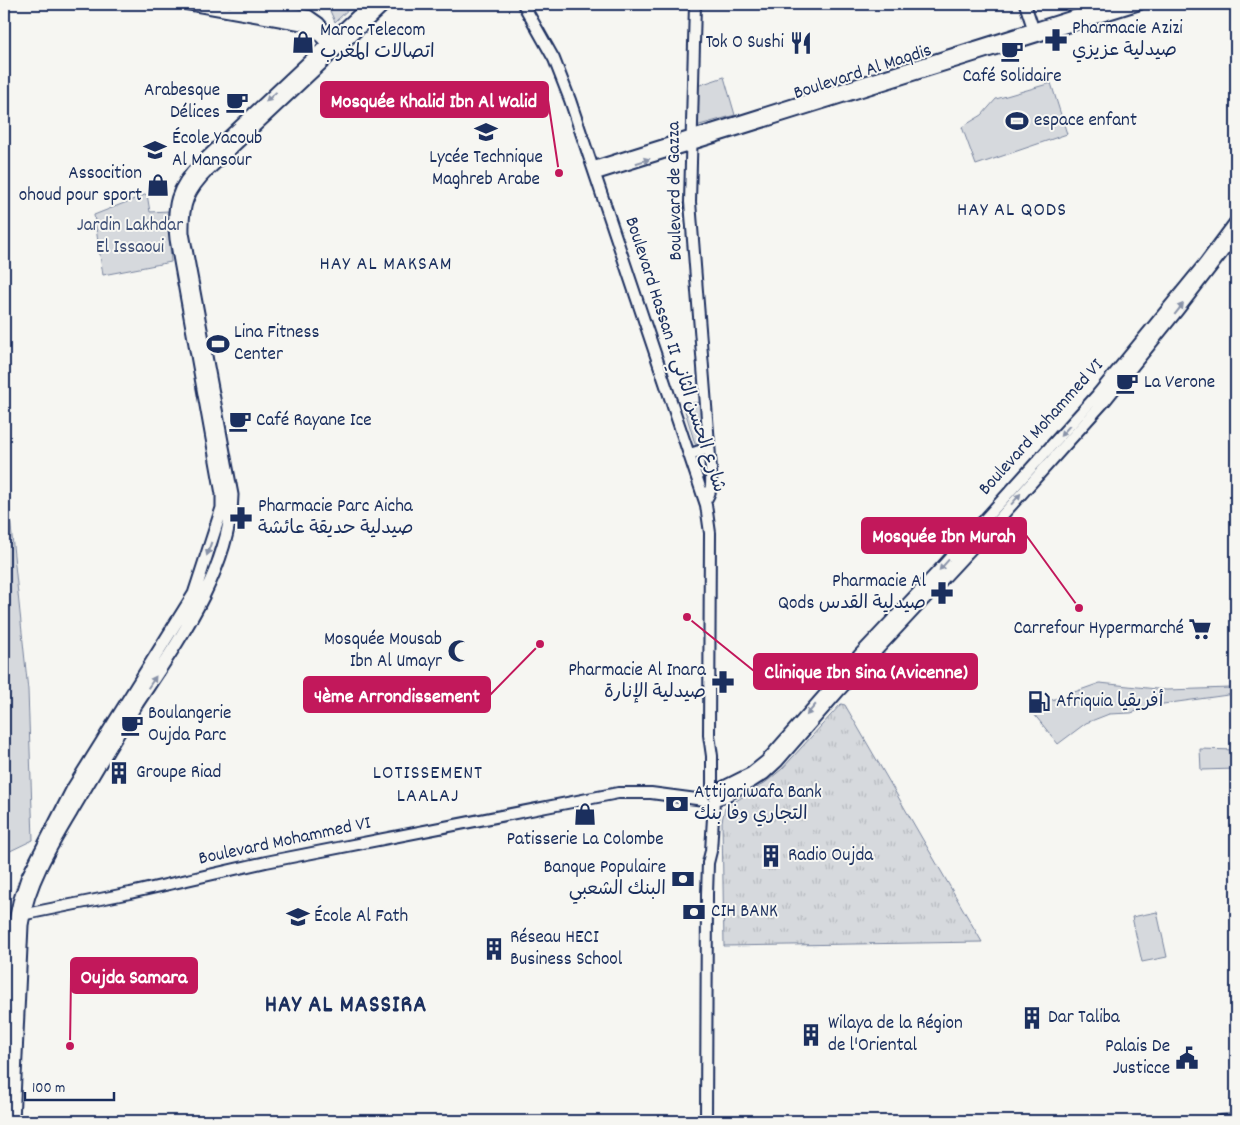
<svg xmlns="http://www.w3.org/2000/svg" width="1240" height="1125" font-family="Dekko,'Playpen Sans Arabic',sans-serif">
  <style>
    .grass { fill: url(#grass-tufts); stroke: #78849e }
    .park { fill: #d6d9dd; stroke: #78849e }
    .lines { fill: none; stroke-linecap: round; stroke-linejoin: round }
    .secondary-casing { stroke: #1b2f5e; stroke-width: 14 }
    .primary-casing { stroke: #1b2f5e; stroke-width: 15 }
    .secondary { stroke: #f6f6f2; stroke-width: 10 }
    .primary { stroke: #f6f6f2; stroke-width: 11 }
    .oneway { fill: #8892a8 }
    .labels { text-anchor: middle; dominant-baseline: central; stroke-width: 4; stroke-linejoin: round; paint-order: stroke }
    .poi-label { font-size: 19px; fill: #1b2f5e; stroke: #f6f6f2; text-anchor: start }
    .street-label { font-size: 19px; fill: #1b2f5e; stroke: #f6f6f2 }
    .park-label { font-size: 19px; fill: #405177; stroke: #f6f6f2 }
    .neighbourhood-label { font-size: 20px; letter-spacing: 1px; fill: #1b2f5e; stroke: #f6f6f2 }
    .district-label { font-size: 24px; font-weight: bold; letter-spacing: 1px; fill: #1b2f5e; stroke: #f6f6f2 }
    .leader { fill: none; stroke: #c2185b; stroke-width: 2 }
    .callout-dot { fill: #c2185b; stroke: #f6f6f2; stroke-width: 2 }
    .callout { fill: #c2185b; stroke: #c2185b; stroke-width: 2 }
    .callout-label { font-size: 20px; text-anchor: middle; font-weight: bold; fill: #fff }
  </style>
  <defs>
    <pattern id="grass-tufts" width="24" height="20" patternUnits="userSpaceOnUse" patternTransform="scale(1.25)"><rect width="24" height="20" fill="#d6d9dd"/><path d="M3 7l-1-3M5 7V3M7 7l1-3M15 17l-1-3M17 17v-4M19 17l1-3" fill="none" stroke="#b7bbc0"/></pattern>
  </defs>
  <rect width="100%" height="100%" fill="#f6f6f2"/>
  <filter id="ink" filterUnits="userSpaceOnUse"><feTurbulence type="fractalNoise" baseFrequency=".02" numOctaves="2"/><feDisplacementMap in="SourceGraphic" scale="10" xChannelSelector="R" yChannelSelector="G"/><feConvolveMatrix kernelMatrix="1 2 1 2 8 2 1 2 1" color-interpolation-filters="sRGB"/></filter>
  <g filter="url(#ink)">
    <path class="grass" d="M841,704L845,705L982,942L724,946L722,821L725,808L766,782L782,769Z"/>
    <path class="park" d="M327,4H354L335,22Z
      M724,77L735,115L696,126L697,86Z
      M1051,83L1067,134L976,165L962,127L982,115L996,99Z
      M147,194L150,212L168,211L171,262L103,275L94,215Z
      M701,402L705,434L703,445L695,444L683,404Z
      M10,517L28,690L33,840L4,854V519Z
      M1100,683L1166,690L1231,688L1235,694L1156,705L1131,713L1109,714L1086,723L1058,744L1029,708Z
      M1200,749L1236,750V769L1201,770Z
      M1157,912L1167,957L1142,962L1132,917Z"/>
    <g class="lines">
      <defs>
        <path id="secondary" d="M187,4L305,25L314,30L332,49
          M235,4L309,16L319,23L337,44
          M523,4L554,59L570,100L706,505L710,533L709,735L712,756V791
          M695,4L690,202L711,469C711,481 713,491 705,501
          M1025,4L1035,34
          M594,167L1112,4
          M596,174L1140,4
          M690,454L709,448
          M713,792L751,773L766,761L859,655L938,571L1097,395L1204,264L1236,221
          M715,800L724,797L753,781L764,774L778,761L840,690L999,519L1104,402L1178,310L1236,235
          M16,916L130,893L266,862L618,793H651L704,800
          M706,1121L707,894L708,863L711,851L714,801
          M1221,1121L1236,1120"/>
        <path id="primary" d="M4,1121L7,1068L6,1057L11,939L19,902L27,878L73,788L194,594L222,508V494L176,239C172,206 176,188 200,164L370,4
          M13,1121L22,925C28,884 51,846 72,811C92,777 112,743 133,710C174,647 230,573 232,495L183,233C182,204 188,190 208,170L385,4"/>
      </defs>
      <use href="#secondary" class="secondary-casing"/>
      <use href="#primary" class="primary-casing"/>
      <use href="#secondary" class="secondary"/>
      <use href="#primary" class="primary"/>
    </g>
    <defs><path id="oneway-solid" d="M-6-.8H1V-3.2L6.5 0L1 3.2V.8H-6Z" transform="scale(1.25)"/></defs>
    <g class="oneway">
      <use href="#oneway-solid" transform="translate(271 97) rotate(137)"/>
      <use href="#oneway-solid" transform="translate(643 161) rotate(-17)"/>
      <use href="#oneway-solid" transform="translate(1179 309) rotate(-52)"/>
      <use href="#oneway-solid" transform="translate(1065 431) rotate(132)"/>
      <use href="#oneway-solid" transform="translate(1016 499) rotate(-49)"/>
      <use href="#oneway-solid" transform="translate(209 549) rotate(109)"/>
      <use href="#oneway-solid" transform="translate(944 565) rotate(132)"/>
      <use href="#oneway-solid" transform="translate(152 682) rotate(-56)"/>
      <use href="#oneway-solid" transform="translate(811 710) rotate(130)"/>
    </g>
  </g>
  <defs>
    <symbol id="pharmacy-bare" viewBox="-9 -9 18 18"><path d="M-2-6h4v4h4v4h-4v4h-4v-4h-4v-4h4Z" fill="#1b2f5e" stroke="#f6f6f2" stroke-width="2.5" paint-order="stroke"/></symbol>
    <symbol id="shop-bare" viewBox="-9 -9 18 18"><path d="M-5-2.5h2.3a2.7 3.5 0 0 1 5.4 0H5L5.5 6h-11ZM-1.5-2.5h3a1.5 2.3 0 0 0-3 0Z" fill="#1b2f5e" stroke="#f6f6f2" stroke-width="2.5" paint-order="stroke"/></symbol>
    <symbol id="restaurant-bare" viewBox="-9 -9 18 18"><path d="M-5-6h1v4h1v-4h1v4h1v-4h1v5L-1.5 .5V6h-2V.5L-5-1ZM5-6V6H3V1.5H1.5Q1.5-4 5-6Z" fill="#1b2f5e" stroke="#f6f6f2" stroke-width="2.5" paint-order="stroke"/></symbol>
    <symbol id="cafe-bare" viewBox="-9 -9 18 18"><path d="M-5.5-4.5H6V0H3Q3 3.5 0 3.5H-2.5Q-5.5 3.5-5.5 0ZM3-3.2v2h1.7v-2ZM-6 4.5H4V6H-6Z" fill="#1b2f5e" stroke="#f6f6f2" stroke-width="2.5" paint-order="stroke"/></symbol>
    <symbol id="stadium-bare" viewBox="-9 -9 18 18"><path d="M0-5a6.5 5 0 1 0 0 10a6.5 5 0 1 0 0-10ZM-3.5-1.8h7v3.6h-7Z" fill="#1b2f5e" stroke="#f6f6f2" stroke-width="2.5" paint-order="stroke"/></symbol>
    <symbol id="school-bare" viewBox="-9 -9 18 18"><path d="M0-5L7-2L0 1L-7-2ZM-4 1L0 2.5L4 1V4Q0 6-4 4Z" fill="#1b2f5e" stroke="#f6f6f2" stroke-width="2.5" paint-order="stroke"/></symbol>
    <symbol id="supermarket-bare" viewBox="-9 -9 18 18"><path d="M-6-5.5h2.5l.6 2H6L4.5 2H-2.5L-4.4-4H-6ZM-1.5 3.2a1.3 1.3 0 1 0 .1 0ZM3 3.2a1.3 1.3 0 1 0 .1 0Z" fill="#1b2f5e" stroke="#f6f6f2" stroke-width="2.5" paint-order="stroke"/></symbol>
    <symbol id="mosque-bare" viewBox="-9 -9 18 18"><path d="M3.5-4.9A6 6 0 1 0 3.5 4.9A5 5 0 1 1 3.5-4.9Z" fill="#1b2f5e" stroke="#f6f6f2" stroke-width="2.5" paint-order="stroke"/></symbol>
    <symbol id="fuel-bare" viewBox="-9 -9 18 18"><path d="M-5.5-6h7V0h2V4h1.3V-2.5L3-4.5l.8-.8L6-3V5H2.5V1h-1V6h-7ZM-4.2-4.7v3.2H.2V-4.7Z" fill="#1b2f5e" stroke="#f6f6f2" stroke-width="2.5" paint-order="stroke"/></symbol>
    <symbol id="building-bare" viewBox="-9 -9 18 18"><path d="M-4-6H4V6H1V3H-1V6H-4ZM-2.5-4.3h1.7v1.8h-1.7ZM.8-4.3h1.7v1.8H.8ZM-2.5-1h1.7V.8h-1.7ZM.8-1h1.7V.8H.8Z" fill="#1b2f5e" stroke="#f6f6f2" stroke-width="2.5" paint-order="stroke"/></symbol>
    <symbol id="bank-bare" viewBox="-9 -9 18 18"><path d="M-6-4H6V4H-6ZM0-2.3a2.3 2.3 0 1 0 0 4.6a2.3 2.3 0 1 0 0-4.6Z" fill="#1b2f5e" stroke="#f6f6f2" stroke-width="2.5" paint-order="stroke"/></symbol>
    <symbol id="civic-bare" viewBox="-9 -9 18 18"><path d="M-.6-6.5H3V-4.5H.6V-3L4-1V1h2V6H-6V1h2V-1L-.6-3ZM-1.2 2.5V6h2.4V2.5Z" fill="#1b2f5e" stroke="#f6f6f2" stroke-width="2.5" paint-order="stroke"/></symbol>
  </defs>
  <g fill-rule="evenodd">
    <use href="#pharmacy-bare" x="1040" y="24" width="32" height="32"/>
    <use href="#shop-bare" x="287" y="26" width="32" height="32"/>
    <use href="#restaurant-bare" x="785" y="27" width="32" height="32"/>
    <use href="#cafe-bare" x="996" y="35" width="32" height="32"/>
    <use href="#cafe-bare" x="221" y="86" width="32" height="32"/>
    <use href="#stadium-bare" x="1001" y="105" width="32" height="32"/>
    <use href="#school-bare" x="470" y="116" width="32" height="32"/>
    <use href="#school-bare" x="139" y="134" width="32" height="32"/>
    <use href="#shop-bare" x="142" y="169" width="32" height="32"/>
    <use href="#stadium-bare" x="202" y="328" width="32" height="32"/>
    <use href="#cafe-bare" x="1111" y="367" width="32" height="32"/>
    <use href="#cafe-bare" x="224" y="405" width="32" height="32"/>
    <use href="#pharmacy-bare" x="225" y="502" width="32" height="32"/>
    <use href="#pharmacy-bare" x="926" y="577" width="32" height="32"/>
    <use href="#supermarket-bare" x="1184" y="613" width="32" height="32"/>
    <use href="#mosque-bare" x="443" y="635" width="32" height="32"/>
    <use href="#pharmacy-bare" x="707" y="666" width="32" height="32"/>
    <use href="#fuel-bare" x="1023" y="686" width="32" height="32"/>
    <use href="#cafe-bare" x="116" y="709" width="32" height="32"/>
    <use href="#building-bare" x="103" y="757" width="32" height="32"/>
    <use href="#bank-bare" x="661" y="788" width="32" height="32"/>
    <use href="#shop-bare" x="569" y="798" width="32" height="32"/>
    <use href="#building-bare" x="755" y="840" width="32" height="32"/>
    <use href="#bank-bare" x="667" y="863" width="32" height="32"/>
    <use href="#bank-bare" x="678" y="896" width="32" height="32"/>
    <use href="#school-bare" x="282" y="901" width="32" height="32"/>
    <use href="#building-bare" x="478" y="933" width="32" height="32"/>
    <use href="#building-bare" x="1016" y="1002" width="32" height="32"/>
    <use href="#building-bare" x="795" y="1019" width="32" height="32"/>
    <use href="#civic-bare" x="1171" y="1042" width="32" height="32"/>
  </g>
  <g class="labels">
    <g class="poi-label">
      <text x="1072" y="29">Pharmacie Azizi<tspan x="1072" dy="22">صيدلية عزيزي</tspan></text>
      <text x="320" y="31">Maroc Telecom<tspan x="320" dy="22">اتصالات المغرب</tspan></text>
      <text x="784" y="43" text-anchor="end">Tok O Sushi</text>
      <text x="1012" y="77" text-anchor="middle">Café Solidaire</text>
      <text x="220" y="91" text-anchor="end">Arabesque<tspan x="220" dy="22">Délices</tspan></text>
      <text x="1034" y="121">espace enfant</text>
      <text x="172" y="139">École Yacoub<tspan x="172" dy="22">Al Mansour</tspan></text>
      <text x="486" y="158" text-anchor="middle">Lycée Technique<tspan x="486" dy="22">Maghreb Arabe</tspan></text>
      <text x="142" y="174" text-anchor="end">Assocition<tspan x="142" dy="22">ohoud pour sport</tspan></text>
      <text x="234" y="333">Lina Fitness<tspan x="234" dy="22">Center</tspan></text>
      <text x="1144" y="383">La Verone</text>
      <text x="256" y="421">Café Rayane Ice</text>
      <text x="258" y="507">Pharmacie Parc Aicha<tspan x="258" dy="22">صيدلية حديقة عائشة</tspan></text>
      <text x="926" y="582" text-anchor="end">Pharmacie Al<tspan x="926" dy="22">Qods صيدلية القدس</tspan></text>
      <text x="1184" y="629" text-anchor="end">Carrefour Hypermarché</text>
      <text x="442" y="640" text-anchor="end">Mosquée Mousab<tspan x="442" dy="22">Ibn Al Umayr</tspan></text>
      <text x="706" y="671" text-anchor="end">Pharmacie Al Inara<tspan x="706" dy="22">صيدلية الإنارة</tspan></text>
      <text x="1056" y="702">Afriquia أفريقيا</text>
      <text x="148" y="714">Boulangerie<tspan x="148" dy="22">Oujda Parc</tspan></text>
      <text x="136" y="773">Groupe Riad</text>
      <text x="694" y="793">Attijariwafa Bank<tspan x="694" dy="22">التجاري وفا بنك</tspan></text>
      <text x="585" y="840" text-anchor="middle">Patisserie La Colombe</text>
      <text x="788" y="856">Radio Oujda</text>
      <text x="666" y="868" text-anchor="end">Banque Populaire<tspan x="666" dy="22">البنك الشعبي</tspan></text>
      <text x="711" y="912">CIH BANK</text>
      <text x="314" y="917">École Al Fath</text>
      <text x="510" y="938">Réseau HECI<tspan x="510" dy="22">Business School</tspan></text>
      <text x="1048" y="1018">Dar Taliba</text>
      <text x="828" y="1024">Wilaya de la Région<tspan x="828" dy="22">de l'Oriental</tspan></text>
      <text x="1170" y="1047" text-anchor="end">Palais De<tspan x="1170" dy="22">Justicce</tspan></text>
    </g>
    <g class="street-label">
      <text transform="translate(863 73) rotate(-18)">Boulevard Al Maqdis</text>
      <text transform="translate(676 191) rotate(-91)">Boulevard de Gazza</text>
      <text transform="translate(674 355) rotate(72)">Boulevard Hassan II شارع الحسن الثاني</text>
      <text transform="translate(1042 428) rotate(-48)">Boulevard Mohammed VI</text>
      <text transform="translate(285 842) rotate(-12)">Boulevard Mohammed VI</text>
    </g>
    <g class="park-label">
      <text x="130" y="226">Jardin Lakhdar<tspan x="130" dy="22">El Issaoui</tspan></text>
    </g>
    <g class="neighbourhood-label">
      <text x="1012" y="211">HAY AL QODS</text>
      <text x="386" y="265">HAY AL MAKSAM</text>
      <text x="428" y="774">LOTISSEMENT<tspan x="428" dy="23">LAALAJ</tspan></text>
    </g>
    <g class="district-label">
      <text x="346" y="1006">HAY AL MASSIRA</text>
    </g>
  </g>
  <path class="leader" d="M559 173L548 100M1079 608L1026 535M687 617L754 671M540 644L490 695M70 1046L71 976"/>
  <g class="callout-dot">
    <circle cx="559" cy="173" r="5"/>
    <circle cx="1079" cy="608" r="5"/>
    <circle cx="687" cy="617" r="5"/>
    <circle cx="540" cy="644" r="5"/>
    <circle cx="70" cy="1046" r="5"/>
  </g>
  <g class="callout">
    <rect x="321" y="82" width="227" height="35" rx="5"/>
    <rect x="862" y="518" width="164" height="35" rx="5"/>
    <rect x="754" y="654" width="223" height="35" rx="5"/>
    <rect x="304" y="677" width="186" height="35" rx="5"/>
    <rect x="71" y="958" width="126" height="35" rx="5"/>
  </g>
  <g class="callout-label">
    <text x="434" y="107">Mosquée Khalid Ibn Al Walid</text>
    <text x="944" y="542">Mosquée Ibn Murah</text>
    <text x="866" y="678">Clinique Ibn Sina (Avicenne)</text>
    <text x="397" y="702">4ème Arrondissement</text>
    <text x="134" y="983">Oujda Samara</text>
  </g>
  <rect width="1240" height="1125" fill="none" stroke="#f6f6f2" stroke-width="20"/>
  <rect x="10" y="10" width="1220" height="1105" fill="none" stroke="#1b2f5e" stroke-width="2" filter="url(#ink)"/>
  <path d="M25 1092v8h89v-8" fill="none" stroke="#1b2f5e" stroke-width="2.5"/>
  <text x="32" y="1092" font-size="15" fill="#1b2f5e" stroke="#f6f6f2" stroke-width="4" paint-order="stroke">100 m</text>
</svg>
